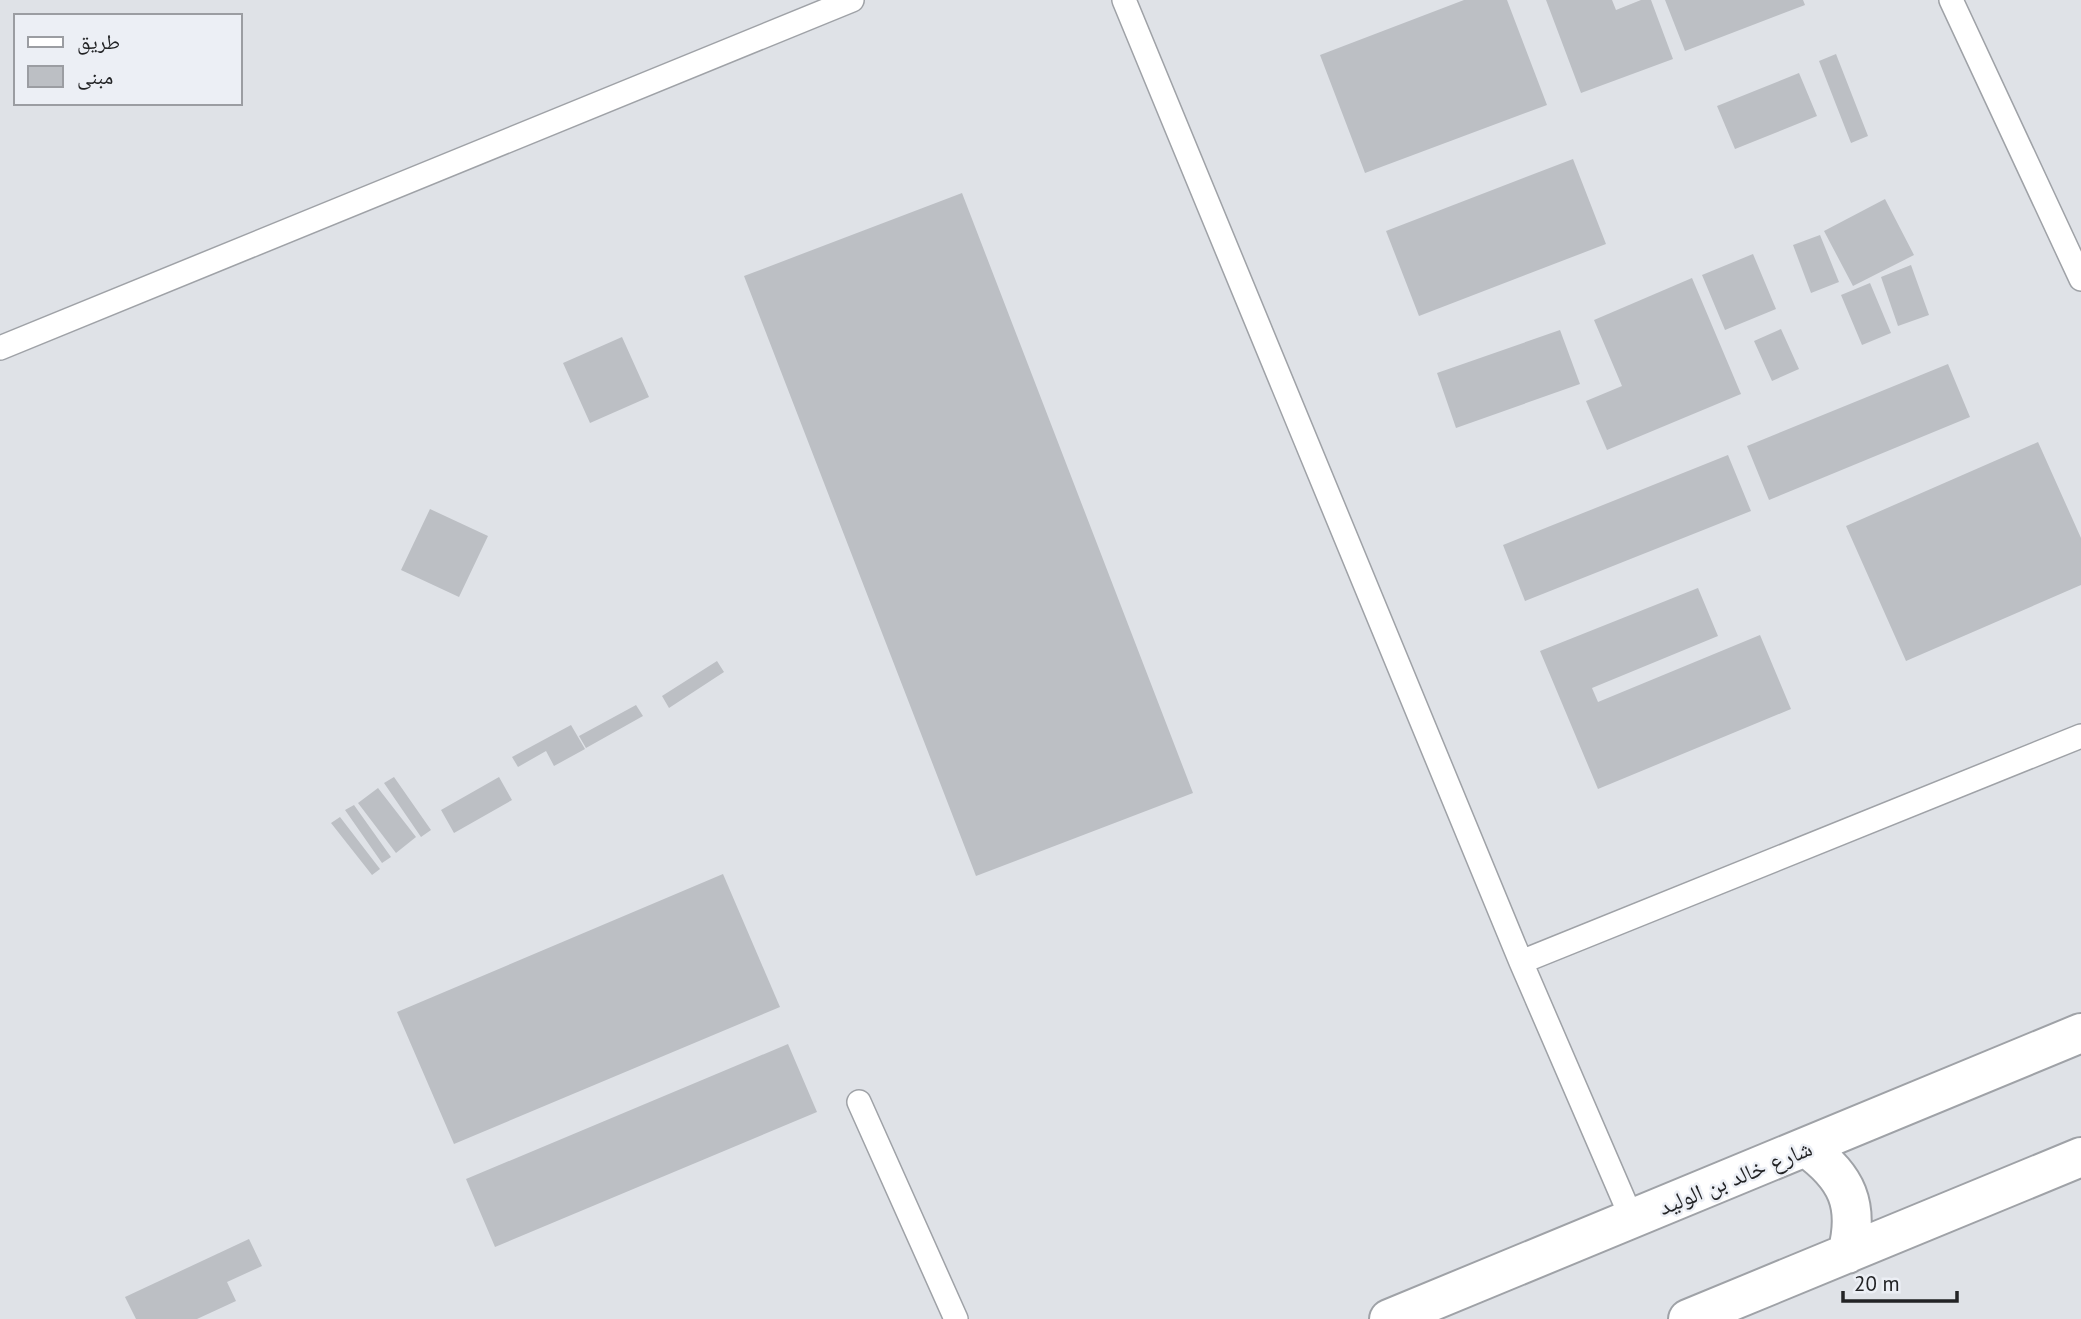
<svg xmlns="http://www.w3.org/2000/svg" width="2081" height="1319" font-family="'PT Sans','Noto Naskh Arabic',sans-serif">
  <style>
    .building { fill: #bcbfc4 }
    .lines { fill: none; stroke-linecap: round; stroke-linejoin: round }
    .lane-casing { stroke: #9fa2a7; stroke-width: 26 }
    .secondary-casing { stroke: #9fa2a7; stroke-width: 42 }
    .lane { stroke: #fff; stroke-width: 23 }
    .secondary { stroke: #fff; stroke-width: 38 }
    .labels { text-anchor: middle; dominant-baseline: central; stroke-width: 5; stroke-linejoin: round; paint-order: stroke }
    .street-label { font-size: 23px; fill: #222325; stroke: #eceff5 }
  </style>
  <rect width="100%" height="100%" fill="#dfe2e7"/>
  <path class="building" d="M1464,0H1507L1547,105L1365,173L1320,55Z
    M1546,0H1612L1616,10L1641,0H1651L1673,59L1581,93Z
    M1665,0H1803L1805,5L1685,51Z
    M1836,54L1868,136L1851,143L1819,61Z
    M1799,73L1817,116L1735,149L1717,106Z
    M1573,159L1606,244L1419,316L1386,231Z
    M962,193L1193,793L976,876L744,276Z
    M1885,199L1914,255L1853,286L1824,231Z
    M1820,235L1839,282L1811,293L1793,245Z
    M1753,254L1776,309L1725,330L1702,275Z
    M1911,265L1929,315L1898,326L1881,277Z
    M1692,278L1741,394L1607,450L1586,401L1622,386L1594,320Z
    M1870,283L1891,333L1862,345L1841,295Z
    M1781,329L1799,369L1772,381L1754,341Z
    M1560,330L1580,384L1456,428L1437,373Z
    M622,337L649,397L590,423L563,363Z
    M1948,364L1970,417L1769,500L1747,446Z
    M2038,442L2081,538V585L1906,661L1846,526Z
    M1728,455L1751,511L1525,601L1503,545Z
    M430,509L488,536L459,597L401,570Z
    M1698,588L1718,636L1592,688L1598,702L1760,635L1791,709L1598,789L1540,651Z
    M717,661L724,672L669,708L662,696Z
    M636,705L643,716L586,748L579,736Z
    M571,725L585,749L554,766L546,751L518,767L512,757Z
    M394,777L431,830L421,837L384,783Z
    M499,777L512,800L454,833L441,810Z
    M378,788L416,837L396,853L358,803Z
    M354,805L391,857L382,863L345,810Z
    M340,817L380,869L372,875L331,823Z
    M723,874L780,1007L454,1144L397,1012Z
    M788,1044L817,1112L495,1247L466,1179Z
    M249,1239L262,1266L227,1282L236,1301L197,1319H136L125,1297Z"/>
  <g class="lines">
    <defs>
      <path id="lane" d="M1124,0L1521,962L1632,1219
        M1951,0L2081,279
        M0,348L852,0
        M1521,962L2081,736
        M859,1102L956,1319"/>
      <path id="secondary" d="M1807,1148C1847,1177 1860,1205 1847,1254
        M1389,1319L2081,1033
        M1688,1319L2081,1157"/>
    </defs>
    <use href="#lane" class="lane-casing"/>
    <use href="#secondary" class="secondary-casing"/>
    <use href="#lane" class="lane"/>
    <use href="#secondary" class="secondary"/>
  </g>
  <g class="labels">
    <g class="street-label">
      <text transform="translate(1735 1177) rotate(-22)">شارع خالد بن الوليد</text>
    </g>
  </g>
  <rect x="14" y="14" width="228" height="91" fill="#eceff5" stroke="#9b9da2" stroke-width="2"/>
  <rect x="28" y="37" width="35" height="10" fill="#ffffff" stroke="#9b9da2" stroke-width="2"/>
  <text x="77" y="49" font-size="21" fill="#222325">طريق</text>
  <rect x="28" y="66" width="35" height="21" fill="#bcbfc4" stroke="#9b9da2" stroke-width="2"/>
  <text x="77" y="84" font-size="21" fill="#222325">مبنى</text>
  <path d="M1843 1291v10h114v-10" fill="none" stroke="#222325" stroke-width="3.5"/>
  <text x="1854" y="1291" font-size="21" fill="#222325" stroke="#eceff5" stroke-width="5" paint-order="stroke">20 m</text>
</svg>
